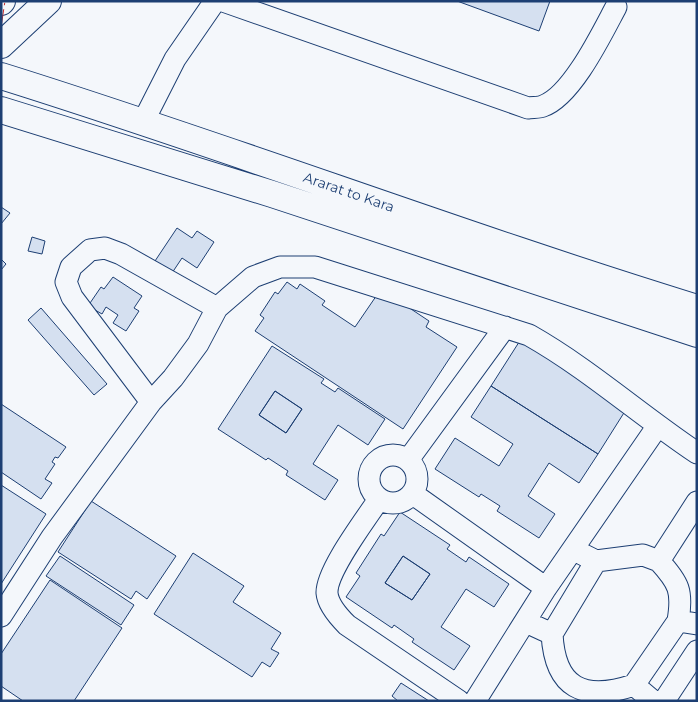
<svg xmlns="http://www.w3.org/2000/svg" width="698" height="702" font-family="Montserrat,sans-serif">
  <style>
    .building { fill: #d5e0f0; stroke: #1d3f73; fill-rule: evenodd }
    .lines { fill: none; stroke-linecap: round; stroke-linejoin: round }
    .minor-casing { stroke: #1d3f73; stroke-width: 23 }
    .major-casing { stroke: #1d3f73; stroke-width: 28 }
    .minor { stroke: #f4f7fb; stroke-width: 21 }
    .major { stroke: #f4f7fb; stroke-width: 26 }
    .power { stroke: #c62828; stroke-width: 1; stroke-dasharray: 18 4 2.5 4; stroke-linecap: butt }
    .labels { text-anchor: middle; dominant-baseline: central; stroke-width: 4; stroke-linejoin: round; paint-order: stroke }
    .street-label { font-size: 14px; fill: #1d3f73; stroke: #f4f7fb }
  </style>
  <rect width="100%" height="100%" fill="#f4f7fb"/>
  <path class="building" d="M457,1H550L539,31Z
    M1,207L10,213L1,224Z
    M177,228L192,238L197,231L214,242L197,268L182,258L172,273L155,261Z
    M32,237L45,241L42,254L28,251Z
    M1,259L6,264L1,270Z
    M113,277L142,296L134,308L139,311L126,331L113,323L118,315L106,307L102,314L88,306L101,287L104,289Z
    M287,282L297,289L300,284L325,301L322,305L355,327L381,289L429,321L426,327L457,347L403,429L255,331L264,318L260,315L275,292L278,294Z
    M41,308L107,384L94,395L28,320Z
    M521,339L627,408L598,454L491,386Z
    M272,346L324,379L321,383L335,392L338,388L385,419L368,445L338,425L313,464L338,480L325,500L286,475L288,471L268,458L266,460L218,429ZM275,391L302,409L286,433L259,415Z
    M491,386L598,454L579,483L549,463L528,496L555,514L539,538L497,511L500,506L481,494L479,497L435,469L455,438L499,466L513,444L471,417Z
    M275,391L302,409L286,433L259,415Z
    M1,404L66,447L58,458L55,457L52,462L55,464L45,479L52,483L41,499L1,472Z
    M1,485L46,514L1,584Z
    M91,501L176,556L147,599L136,591L131,599L58,552Z
    M400,512L450,545L447,549L466,562L469,557L509,584L494,607L466,589L441,627L470,646L454,670L412,642L414,639L394,625L392,628L346,597L360,576L356,573L381,534L384,536ZM403,556L430,574L412,600L385,583Z
    M193,553L244,586L233,602L281,633L271,649L279,653L270,667L262,662L252,677L154,614Z
    M60,556L134,605L121,625L46,576Z
    M403,556L430,574L412,600L385,583Z
    M50,580L122,628L74,701H23L1,686V654Z
    M401,683L429,701H398L392,696Z"/>
  <g class="lines">
    <defs>
      <path id="minor" d="M223,1L528,108C532,107 539,108 543,106C572,96 602,33 616,7
        M144,120L175,59L215,1
        M151,402L72,297L66,282L71,267L90,250L105,248L121,254L217,308
        M369 479a24 24 0 1 1 48 0a24 24 0 1 1-48 0Z
        M408,460L505,327
        M413,494L546,588
        M379,499C366,519 326,571 327,593C328,605 339,617 347,625L459,701
        M596,561L643,555L659,561L697,502
        M659,561C679,583 683,591 678,621
        M1,616L52,537L151,402L173,378L198,344L217,308L253,277L280,267H315L529,335C589,369 640,415 697,453
        M526,622L552,634C555,688 583,702 634,685
        M552,634L596,561L582,554
        M475,701L546,588L657,427
        M653,701L634,685L678,621L697,624
        M664,701L697,651"/>
      <path id="major" d="M1,2L2,1
        M1,45L48,1
        M1,76C235,149 463,236 697,308
        M1,110L272,194L697,334"/>
    </defs>
    <use href="#minor" class="minor-casing"/>
    <use href="#major" class="major-casing"/>
    <use href="#minor" class="minor"/>
    <use href="#major" class="major"/>
    <path class="power" d="M1,27L5,1"/>
  </g>
  <g class="labels">
    <g class="street-label">
      <text transform="translate(349 192) rotate(19)">Ararat to Kara</text>
    </g>
  </g>
  <rect width="698" height="702" fill="none" stroke="#1d3f73" stroke-width="5"/>
</svg>
